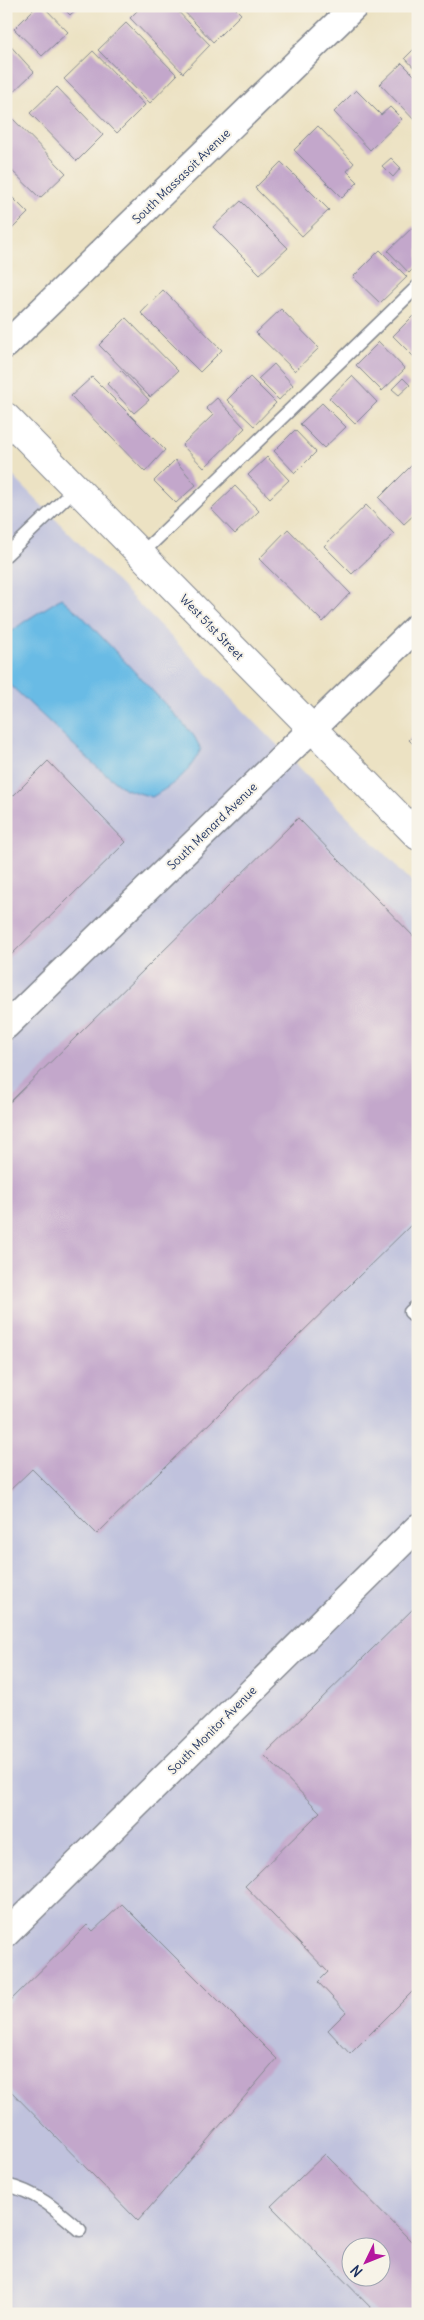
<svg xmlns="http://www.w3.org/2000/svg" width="424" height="2320" font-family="Delius,sans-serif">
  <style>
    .industrial { fill: #c0c2dd; fill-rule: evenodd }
    .water { fill: #69bbe5; stroke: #4275a2 }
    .building { fill: #c3a7cb; fill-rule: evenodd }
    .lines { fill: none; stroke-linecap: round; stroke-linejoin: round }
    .service-casing { stroke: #848890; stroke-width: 15 }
    .minor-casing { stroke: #848890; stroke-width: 29 }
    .tertiary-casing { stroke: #848890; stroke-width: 30 }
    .service { stroke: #fff; stroke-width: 12 }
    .minor { stroke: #fff; stroke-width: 26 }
    .tertiary { stroke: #fff; stroke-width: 28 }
    .labels { text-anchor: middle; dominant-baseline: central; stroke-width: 4; stroke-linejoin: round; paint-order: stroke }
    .street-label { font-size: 12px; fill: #1b2f5e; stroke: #f7f3e8 }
  </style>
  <rect width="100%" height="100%" fill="#f7f3e8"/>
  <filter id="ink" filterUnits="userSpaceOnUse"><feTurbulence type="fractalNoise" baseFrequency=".02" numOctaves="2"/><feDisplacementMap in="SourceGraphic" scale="10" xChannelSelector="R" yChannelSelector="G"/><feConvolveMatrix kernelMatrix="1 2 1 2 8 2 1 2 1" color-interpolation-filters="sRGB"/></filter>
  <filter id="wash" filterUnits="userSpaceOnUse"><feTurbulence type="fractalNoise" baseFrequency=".0096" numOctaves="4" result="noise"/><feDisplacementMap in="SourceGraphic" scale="20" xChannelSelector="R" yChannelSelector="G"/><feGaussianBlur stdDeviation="1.12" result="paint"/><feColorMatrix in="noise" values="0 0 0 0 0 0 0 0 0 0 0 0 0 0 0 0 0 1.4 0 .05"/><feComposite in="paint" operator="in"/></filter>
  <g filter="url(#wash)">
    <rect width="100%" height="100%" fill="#ece2c3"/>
    <path class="industrial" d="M6,469L418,888V2314H6ZM352,2248H382V2278H352Z"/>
    <path class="water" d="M61,598L82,616L181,721L194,736L201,749C188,774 176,783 152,797L125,789L98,768L6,681V637C21,621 43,611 61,598Z"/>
    <g id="blocks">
      <path class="building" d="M37,6H43L68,32L42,56L14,29Z
        M61,6H80L70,15Z
        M142,6H173L210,45L183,73L130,18Z
        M179,6H233L241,14L213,42Z
        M126,23L177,75L150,103L98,50Z
        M6,41L34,72L8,97L6,96Z
        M418,45V72L405,58Z
        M93,51L145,105L117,133L64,79Z
        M402,63L418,79V124L380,84Z
        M57,87L103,135L77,161L30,113Z
        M356,90L381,115L390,107L402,119L370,150L334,112Z
        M10,116L66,173L40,198L6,165V119Z
        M318,126L354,163L347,171L358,182L342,198L294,150Z
        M391,158L401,168L393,177L382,166Z
        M281,162L329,210L302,236L255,188Z
        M6,191L28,213L6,235Z
        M241,201L288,248L260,274L213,227Z
        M414,226L418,230V264L409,273L388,251Z
        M380,250L407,277L380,303L353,277Z
        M163,290L222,350L200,372L141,313Z
        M281,309L319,348L295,371L256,333Z
        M413,316L418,321V355L415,358L393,336Z
        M126,318L178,371L150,397L99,345Z
        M379,342L405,369L382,391L356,365Z
        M274,364L293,385L279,400L258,379Z
        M121,370L149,400L134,413L107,384Z
        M352,376L377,402L355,424L329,398Z
        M92,377L165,450L145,472L71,396Z
        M250,377L276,403L254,426L227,400Z
        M403,378L410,385L399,395L392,389Z
        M217,398L245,428L204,468L182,445L213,415L206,408Z
        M322,403L346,427L324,448L300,424Z
        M295,430L316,452L295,473L274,451Z
        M267,457L289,480L270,498L248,475Z
        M418,459V511L404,524L379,498Z
        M175,460L196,485L176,503L154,481Z
        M235,486L259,511L235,534L211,509Z
        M366,505L394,534L352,574L324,546Z
        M288,529L350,593L323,622L259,559Z
        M418,731V749L409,740Z
        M48,761L126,842L6,960V803Z
        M298,818L418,941V1218L97,1534L32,1469L6,1494V1106Z
        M418,1604V1986L350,2054L328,2030L346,2012L318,1982L328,1972L245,1886L320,1812L264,1755Z
        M122,1904L277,2059L138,2221L6,2086V2005L87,1925L93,1931Z
        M325,2154L418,2248V2314H377L271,2206ZM352,2248H382V2278H352Z"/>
    </g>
  </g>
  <g filter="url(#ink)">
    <use href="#blocks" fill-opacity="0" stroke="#848890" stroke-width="1"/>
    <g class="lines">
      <defs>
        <path id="service" d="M141,554L418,286
          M6,555L76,488
          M418,1305L410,1312L418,1319
          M6,2185C37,2192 57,2210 80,2230"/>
        <path id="minor" d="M6,345L355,6
          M6,1026L418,626
          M6,1934L418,1527"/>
        <path id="tertiary" d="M6,417L418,836"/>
      </defs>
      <use href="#service" class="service-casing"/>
      <use href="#minor" class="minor-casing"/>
      <use href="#tertiary" class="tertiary-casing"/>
      <use href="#service" class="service"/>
      <use href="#minor" class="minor"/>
      <use href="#tertiary" class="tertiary"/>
    </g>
  </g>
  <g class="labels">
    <g class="street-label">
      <text transform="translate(181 176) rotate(-44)">South Massasoit Avenue</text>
      <text transform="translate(212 627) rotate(46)">West 51st Street</text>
      <text transform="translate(212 826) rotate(-44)">South Menard Avenue</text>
      <text transform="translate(212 1730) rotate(-45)">South Monitor Avenue</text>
    </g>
  </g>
  <rect width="424" height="2320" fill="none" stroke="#f7f3e8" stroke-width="25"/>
  <g transform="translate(366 2262) rotate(227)"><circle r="24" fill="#f7f3e8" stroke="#9fa5b1"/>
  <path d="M0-4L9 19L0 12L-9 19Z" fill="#b5179e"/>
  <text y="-8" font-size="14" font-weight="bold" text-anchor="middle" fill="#1b2f5e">N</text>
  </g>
</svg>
